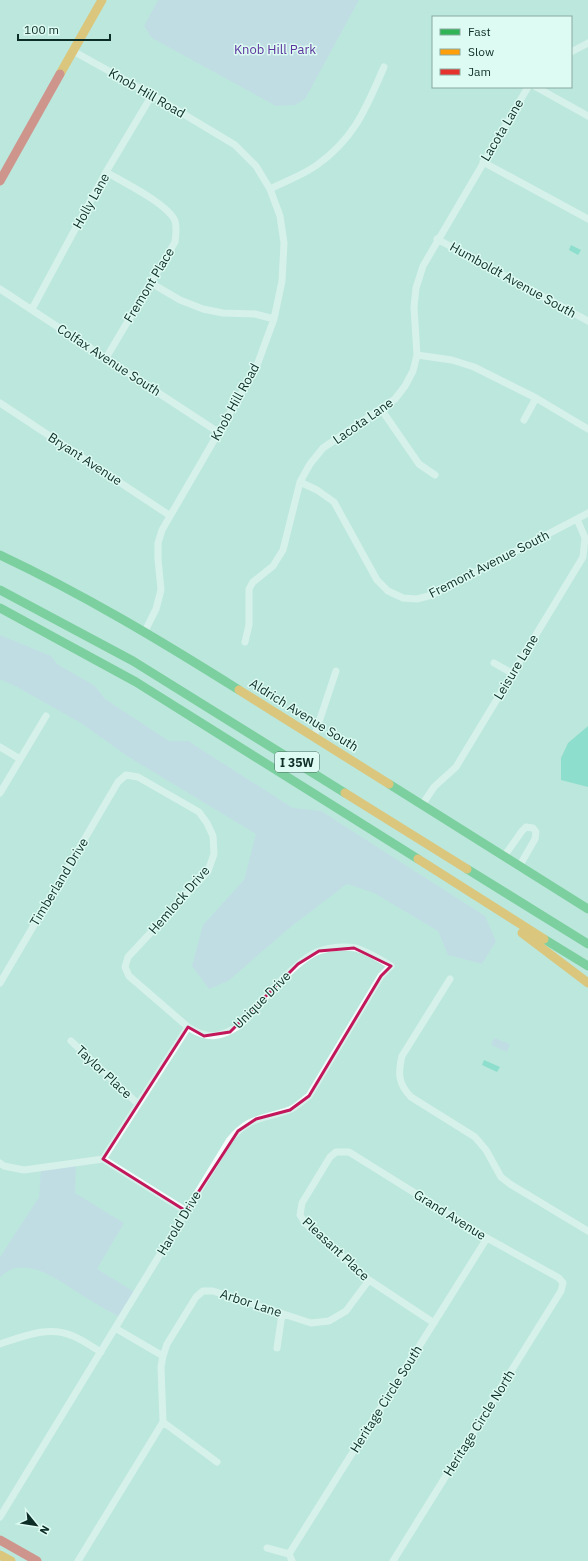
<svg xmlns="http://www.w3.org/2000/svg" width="588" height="1561" font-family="'IBM Plex Sans',sans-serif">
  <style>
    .green { fill: #c6d1ee }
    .water { fill: #58d3ba }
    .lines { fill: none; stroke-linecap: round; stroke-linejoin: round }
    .street { stroke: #f5fbfa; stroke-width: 7 }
    .fast { stroke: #30b455; stroke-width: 9 }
    .slow { stroke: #ff9f0a; stroke-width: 9 }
    .jam { stroke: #e5322d; stroke-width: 9 }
    .marked { fill: none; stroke: #c2185b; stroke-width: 3; stroke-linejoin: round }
    .labels { text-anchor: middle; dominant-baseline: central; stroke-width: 3; stroke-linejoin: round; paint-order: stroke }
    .shield { fill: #ddfbf2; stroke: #4b6c64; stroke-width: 1 }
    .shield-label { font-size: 12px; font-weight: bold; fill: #0d2e27 }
    .park-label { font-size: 13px; fill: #5b349e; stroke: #ddfbf2 }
    .street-label { font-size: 13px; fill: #0d2e27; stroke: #ddfbf2 }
  </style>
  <rect width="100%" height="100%" fill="#bce7dc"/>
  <path class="green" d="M158,0H359L305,99L295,105L276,106L152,38L144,26Z
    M0,635L51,656L57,664L95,686L105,699L169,741H188L293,808L321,811L485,916L496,941L482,964L448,955L438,931L374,893L347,884L293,925L228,981L209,989L192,966L203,925L244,880L256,834L127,756L81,723L17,687L0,679Z
    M494,1038L510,1044L507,1052L491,1045Z
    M76,1163L75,1193L124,1223L97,1269L136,1293L121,1318C109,1311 96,1304 83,1296C64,1284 35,1260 10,1270C7,1271 3,1275 0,1277V1257L39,1197L41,1168Z"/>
  <path class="water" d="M571,245L581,250L578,255L569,250Z
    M588,726V787L561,780V758L568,743Z
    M484,1060L500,1067L497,1072L482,1065Z"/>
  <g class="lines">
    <path class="street" d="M73,51L152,95L235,145L256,166L270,189L280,216L284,243L282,281L274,319L256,368L162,530L158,543V559L161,590L156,609L145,631
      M571,52L588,43
      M536,87L588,116
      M483,162L588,219
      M106,172C123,182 168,204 175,221C177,228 176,235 175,242L106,358
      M270,189C286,181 303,175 317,165C355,138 366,108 384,67
      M437,239L588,321
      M151,283L180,300L203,309L223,313L255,314L274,319
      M0,289L218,432
      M32,309L106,172L152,95
      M417,355L452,360L474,367L536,398L588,429
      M0,403L169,515
      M381,409L419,464L435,475
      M524,420L536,398
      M300,482L317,490L334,502L377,580L388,591L403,598L417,599L432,595L588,513
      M245,642L249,625V589L253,582L273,566L283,550L300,482L310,464L323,448L395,399L405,386L413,371L417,355L414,307L416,288L423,266L528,87
      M494,663L512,673
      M314,737L336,671
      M0,747L20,759
      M0,793L46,716
      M422,805L434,787L456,767L583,557L585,538L577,519
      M505,855L522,831L526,827L533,828L536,832L535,839L520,865
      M450,979L402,1056C398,1073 398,1084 411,1097L475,1137L486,1150L501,1177L510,1184L588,1231
      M0,983L118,782L126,775L138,777L199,812L207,823L213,836L214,854L208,871L128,957L125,967L129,976L188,1027
      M71,1041L138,1104
      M0,1163L4,1166L24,1170L103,1159L186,1211
      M115,1328L163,1356
      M0,1344C24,1336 49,1325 73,1336C83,1340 92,1347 101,1352
      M277,1348L282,1314
      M163,1422L217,1462
      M0,1517L229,1141C249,1116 262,1120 289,1110C296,1108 303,1100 309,1096L381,976L391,966C380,959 369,952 356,948C345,946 330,947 319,951C296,959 258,1006 240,1025C220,1038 208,1040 188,1027L103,1159
      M267,1548L289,1554
      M78,1561L163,1422L161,1367L163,1356L167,1344L196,1297L203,1291H213L311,1323L329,1321L346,1311L369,1280
      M292,1561L289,1554L294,1546L487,1238
      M393,1561L561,1291L563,1283L559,1278L487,1238L349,1152H336L330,1157L302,1203L300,1215L305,1223L369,1280L434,1323"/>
    <path class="fast" d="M0,555C83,594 161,641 239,690
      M0,590L133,661L345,793
      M0,608L136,682L418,859
      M389,784L588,909
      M467,869L588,944
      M544,939L588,966"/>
    <path class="slow" d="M60,74L102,0
      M239,690L389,784
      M345,793L467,869
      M418,859L544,939
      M522,933L588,983
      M0,1555L11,1561"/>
    <path class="jam" d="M0,181L60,74
      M0,1540L37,1561"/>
  </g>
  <path d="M0 0H588V1561H0ZM354,948L391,966L381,976L309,1096L290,1110L256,1119L238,1131L186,1211L103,1159L188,1027L204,1036L230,1032L298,964L319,951Z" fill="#bce7dc" fill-opacity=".55" fill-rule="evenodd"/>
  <path class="marked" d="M354,948L391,966L381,976L309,1096L290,1110L256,1119L238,1131L186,1211L103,1159L188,1027L204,1036L230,1032L298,964L319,951Z"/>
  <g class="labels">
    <rect class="shield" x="275" y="752" width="44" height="20" rx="3"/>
    <g class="shield-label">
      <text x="297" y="762">I 35W</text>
    </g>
    <g class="park-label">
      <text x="275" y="49">Knob Hill Park</text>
    </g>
    <g class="street-label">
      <text transform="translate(147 93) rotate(30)">Knob Hill Road</text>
      <text transform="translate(502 130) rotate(-59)">Lacota Lane</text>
      <text transform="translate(91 201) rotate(-61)">Holly Lane</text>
      <text transform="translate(513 280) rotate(29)">Humboldt Avenue South</text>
      <text transform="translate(149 285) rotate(-59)">Fremont Place</text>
      <text transform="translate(109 360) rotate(33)">Colfax Avenue South</text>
      <text transform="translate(235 402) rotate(-61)">Knob Hill Road</text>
      <text transform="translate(363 421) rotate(-35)">Lacota Lane</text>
      <text transform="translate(85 459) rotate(33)">Bryant Avenue</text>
      <text transform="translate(489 564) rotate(-27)">Fremont Avenue South</text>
      <text transform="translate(516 667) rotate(-59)">Leisure Lane</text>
      <text transform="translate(304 715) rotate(32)">Aldrich Avenue South</text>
      <text transform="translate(59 882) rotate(-59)">Timberland Drive</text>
      <text transform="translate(179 900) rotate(-49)">Hemlock Drive</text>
      <text transform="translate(262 1000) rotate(-45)">Unique Drive</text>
      <text transform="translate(104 1072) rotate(43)">Taylor Place</text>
      <text transform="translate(450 1215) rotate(32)">Grand Avenue</text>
      <text transform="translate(179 1223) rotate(-59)">Harold Drive</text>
      <text transform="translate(336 1249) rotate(43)">Pleasant Place</text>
      <text transform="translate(251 1303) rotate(18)">Arbor Lane</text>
      <text transform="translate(386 1399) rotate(-58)">Heritage Circle South</text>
      <text transform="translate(479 1423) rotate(-58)">Heritage Circle North</text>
    </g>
  </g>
  <rect x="432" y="16" width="140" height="72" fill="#ddfbf2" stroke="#8aa9a1"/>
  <rect x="440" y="29" width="20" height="6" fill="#30b455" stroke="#8aa9a1"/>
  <text x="468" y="36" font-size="12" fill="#0d2e27">Fast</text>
  <rect x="440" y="49" width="20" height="6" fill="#ff9f0a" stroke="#8aa9a1"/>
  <text x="468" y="56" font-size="12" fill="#0d2e27">Slow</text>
  <rect x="440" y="69" width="20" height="6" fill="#e5322d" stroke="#8aa9a1"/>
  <text x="468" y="76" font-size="12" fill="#0d2e27">Jam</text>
  <g transform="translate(36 1525) rotate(120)" stroke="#ddfbf2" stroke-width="3" paint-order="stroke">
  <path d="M0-3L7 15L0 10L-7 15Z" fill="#0d2e27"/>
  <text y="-6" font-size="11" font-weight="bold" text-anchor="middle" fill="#0d2e27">N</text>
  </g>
  <path d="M18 34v6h92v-6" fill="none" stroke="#0d2e27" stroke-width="2"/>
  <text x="24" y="34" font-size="12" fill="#0d2e27" stroke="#ddfbf2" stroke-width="3" paint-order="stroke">100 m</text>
</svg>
